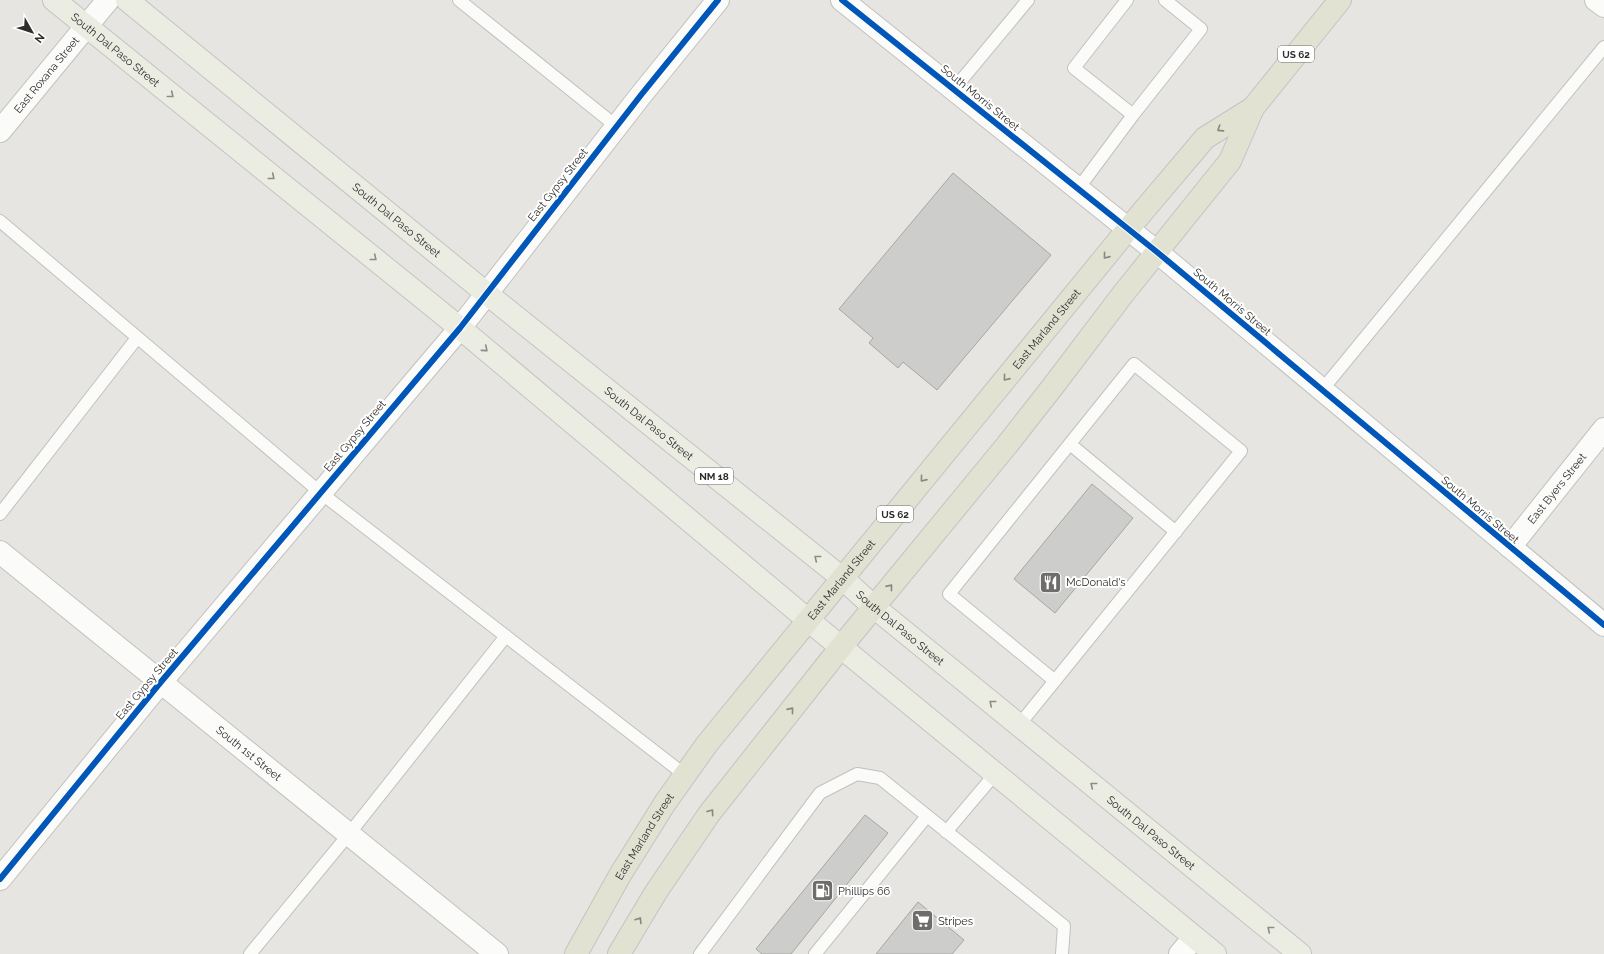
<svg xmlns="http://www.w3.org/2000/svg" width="1604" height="954" font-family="Raleway,sans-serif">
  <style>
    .building { fill: #cdcdcc; stroke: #a6a6a5 }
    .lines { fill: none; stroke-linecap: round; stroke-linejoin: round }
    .lane-casing { stroke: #c1c1be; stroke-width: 14 }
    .street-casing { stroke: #c1c1be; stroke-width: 24 }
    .primary-casing { stroke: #c4c3c2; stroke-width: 24 }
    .highway-casing { stroke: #c4c3c2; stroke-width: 24 }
    .lane { stroke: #fbfbfa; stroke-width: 12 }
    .street { stroke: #fbfbfa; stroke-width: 22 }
    .primary { stroke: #ebece2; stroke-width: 22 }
    .highway { stroke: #e1e2d2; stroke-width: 22 }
    .cycleway-casing { stroke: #fff; stroke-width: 8 }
    .cycleway { stroke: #0057b8; stroke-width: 6 }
    .oneway { stroke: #8c8c86 }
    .oneway2 { stroke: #87887e }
    .labels { text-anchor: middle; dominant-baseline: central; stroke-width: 4; stroke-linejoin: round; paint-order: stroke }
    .shield { fill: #fff; stroke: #6c6c6b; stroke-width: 1 }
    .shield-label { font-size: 10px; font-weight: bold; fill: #2d2d2b }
    .street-label { font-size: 11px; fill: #2d2d2b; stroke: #fff }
    .poi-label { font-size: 11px; fill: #2d2d2b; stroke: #fff; text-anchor: start }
  </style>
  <rect width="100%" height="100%" fill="#e6e5e1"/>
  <path class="building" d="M953,173L1051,255L937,390L903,362L898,368L869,343L873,338L839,309Z
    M1092,484L1133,518L1055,613L1014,579Z
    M865,815L888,833L791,954H762L756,949Z
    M918,902L964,940L952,954H876Z"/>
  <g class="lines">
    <defs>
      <path id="lane" d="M459,0L616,126
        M1127,0L1074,68L1133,115
        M954,89L1028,0
        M1078,189L1133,115L1201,29L1165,0
        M0,221L321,493L685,775
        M1322,390L1604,47
        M1070,444L1176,532
        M0,514L137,338
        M1019,725L1241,451L1134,364L949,594L1055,681
        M946,832L995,774
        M250,954L349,834L506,636
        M700,954L820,793L857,774L880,778L1064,926L1062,954
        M815,954L927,816"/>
      <g id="street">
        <path d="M842,0L1157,252L1604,625"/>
        <path d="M1596,0L1604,6"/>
        <path id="s1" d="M0,131L108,0"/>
        <path id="s2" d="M1510,547L1604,429"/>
        <path id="s3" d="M0,552L497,954"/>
        <path d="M0,879L160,683L460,328L641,95L718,0"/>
        <path d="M1180,954L1194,938"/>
      </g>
      <g id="primary">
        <path id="s4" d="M54,0L460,328L808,620L1215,954"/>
        <path id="s5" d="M127,0L486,293L842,578L874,607L1300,954"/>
      </g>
      <g id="highway">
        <path id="s6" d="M576,954L620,875L665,803L707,744L1128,229L1205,138L1253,108"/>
        <path d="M619,954L656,892L709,814L841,647L1007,445L1054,385L1123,294L1230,161L1253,108L1340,0"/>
      </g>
    </defs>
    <use href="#lane" class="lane-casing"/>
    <use href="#street" class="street-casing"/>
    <use href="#primary" class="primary-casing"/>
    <use href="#highway" class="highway-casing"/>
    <use href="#lane" class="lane"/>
    <use href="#street" class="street"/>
    <use href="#primary" class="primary"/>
    <use href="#highway" class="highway"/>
    <defs>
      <path id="cycleway" d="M842,0L1157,252L1604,625
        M0,879L160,683L460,328L641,95L718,0"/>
    </defs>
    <use href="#cycleway" class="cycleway-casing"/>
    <use href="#cycleway" class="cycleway"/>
  </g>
  <defs><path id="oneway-chevron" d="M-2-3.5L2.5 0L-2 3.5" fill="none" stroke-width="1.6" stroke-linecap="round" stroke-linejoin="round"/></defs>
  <g class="oneway">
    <use href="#oneway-chevron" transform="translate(171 95) rotate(39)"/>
    <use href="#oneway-chevron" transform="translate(272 177) rotate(39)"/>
    <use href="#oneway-chevron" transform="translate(374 258) rotate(39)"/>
    <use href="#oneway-chevron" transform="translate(485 349) rotate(40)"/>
    <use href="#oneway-chevron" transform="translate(817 558) rotate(-141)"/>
    <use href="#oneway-chevron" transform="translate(992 703) rotate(-141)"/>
    <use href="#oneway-chevron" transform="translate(1093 785) rotate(-141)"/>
    <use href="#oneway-chevron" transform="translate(1270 929) rotate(-141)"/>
  </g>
  <g class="oneway2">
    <use href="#oneway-chevron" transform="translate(1220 129) rotate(147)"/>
    <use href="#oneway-chevron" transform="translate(1106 256) rotate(129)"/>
    <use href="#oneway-chevron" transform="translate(1006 378) rotate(129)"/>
    <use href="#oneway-chevron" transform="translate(923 479) rotate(129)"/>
    <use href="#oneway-chevron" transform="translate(890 587) rotate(-51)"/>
    <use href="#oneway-chevron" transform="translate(791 710) rotate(-51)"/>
    <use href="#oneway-chevron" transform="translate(711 812) rotate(-54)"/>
    <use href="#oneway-chevron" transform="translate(639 920) rotate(-58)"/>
  </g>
  <defs>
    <symbol id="restaurant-square" viewBox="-11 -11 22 22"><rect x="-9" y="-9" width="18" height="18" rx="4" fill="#6e6d6b" stroke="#fff"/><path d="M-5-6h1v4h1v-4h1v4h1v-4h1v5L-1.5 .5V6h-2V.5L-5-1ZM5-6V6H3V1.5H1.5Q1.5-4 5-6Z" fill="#fff"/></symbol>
    <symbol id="fuel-square" viewBox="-11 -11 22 22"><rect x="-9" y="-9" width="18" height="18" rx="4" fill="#6e6d6b" stroke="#fff"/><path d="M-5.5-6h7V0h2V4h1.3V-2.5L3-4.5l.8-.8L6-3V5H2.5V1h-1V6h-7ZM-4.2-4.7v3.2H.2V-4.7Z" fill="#fff"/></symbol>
    <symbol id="supermarket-square" viewBox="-11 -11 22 22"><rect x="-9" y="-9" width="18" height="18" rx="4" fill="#6e6d6b" stroke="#fff"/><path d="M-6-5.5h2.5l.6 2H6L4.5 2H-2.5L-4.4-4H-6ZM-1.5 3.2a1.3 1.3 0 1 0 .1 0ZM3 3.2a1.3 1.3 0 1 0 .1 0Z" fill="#fff"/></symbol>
  </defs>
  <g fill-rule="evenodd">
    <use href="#restaurant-square" x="1038" y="570" width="25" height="25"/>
    <use href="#fuel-square" x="810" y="878" width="25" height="25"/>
    <use href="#supermarket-square" x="910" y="908" width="25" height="25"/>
  </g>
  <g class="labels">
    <g class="shield">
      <rect x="1278" y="46" width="36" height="16" rx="3"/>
      <rect x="695" y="468" width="38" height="16" rx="3"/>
      <rect x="877" y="506" width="36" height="16" rx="3"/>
    </g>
    <g class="shield-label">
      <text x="1296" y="54">US 62</text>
      <text x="714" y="476">NM 18</text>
      <text x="895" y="514">US 62</text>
    </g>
    <g class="street-label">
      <text stroke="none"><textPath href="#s4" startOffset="79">South Dal Paso Street</textPath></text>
      <text stroke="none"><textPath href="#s1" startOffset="73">East Roxana Street</textPath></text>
      <text transform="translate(980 98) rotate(39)">South Morris Street</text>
      <text transform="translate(558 185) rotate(-52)">East Gypsy Street</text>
      <text stroke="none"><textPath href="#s5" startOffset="348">South Dal Paso Street</textPath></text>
      <text transform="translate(1232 302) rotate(40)">South Morris Street</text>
      <text stroke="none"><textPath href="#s6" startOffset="784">East Marland Street</textPath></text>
      <text stroke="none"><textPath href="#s5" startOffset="672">South Dal Paso Street</textPath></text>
      <text transform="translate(355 436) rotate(-50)">East Gypsy Street</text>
      <text stroke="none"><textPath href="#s2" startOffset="75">East Byers Street</textPath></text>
      <text transform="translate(1480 510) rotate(40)">South Morris Street</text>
      <text stroke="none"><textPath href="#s6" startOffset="460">East Marland Street</textPath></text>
      <text stroke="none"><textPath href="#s5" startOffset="996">South Dal Paso Street</textPath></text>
      <text transform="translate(147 684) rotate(-50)">East Gypsy Street</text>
      <text stroke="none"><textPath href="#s3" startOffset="320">South 1st Street</textPath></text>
      <text stroke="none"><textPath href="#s5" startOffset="1320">South Dal Paso Street</textPath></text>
      <text stroke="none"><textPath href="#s6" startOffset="136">East Marland Street</textPath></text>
    </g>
    <g class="poi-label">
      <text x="1066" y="582">McDonald's</text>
      <text x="838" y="891">Phillips 66</text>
      <text x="938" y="921">Stripes</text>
    </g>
  </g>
  <g transform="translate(32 32) rotate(129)" stroke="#ffffff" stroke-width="3" paint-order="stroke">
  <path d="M0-3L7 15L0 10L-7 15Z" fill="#2d2d2b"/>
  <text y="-6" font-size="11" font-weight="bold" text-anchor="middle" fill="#2d2d2b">N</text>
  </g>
</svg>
